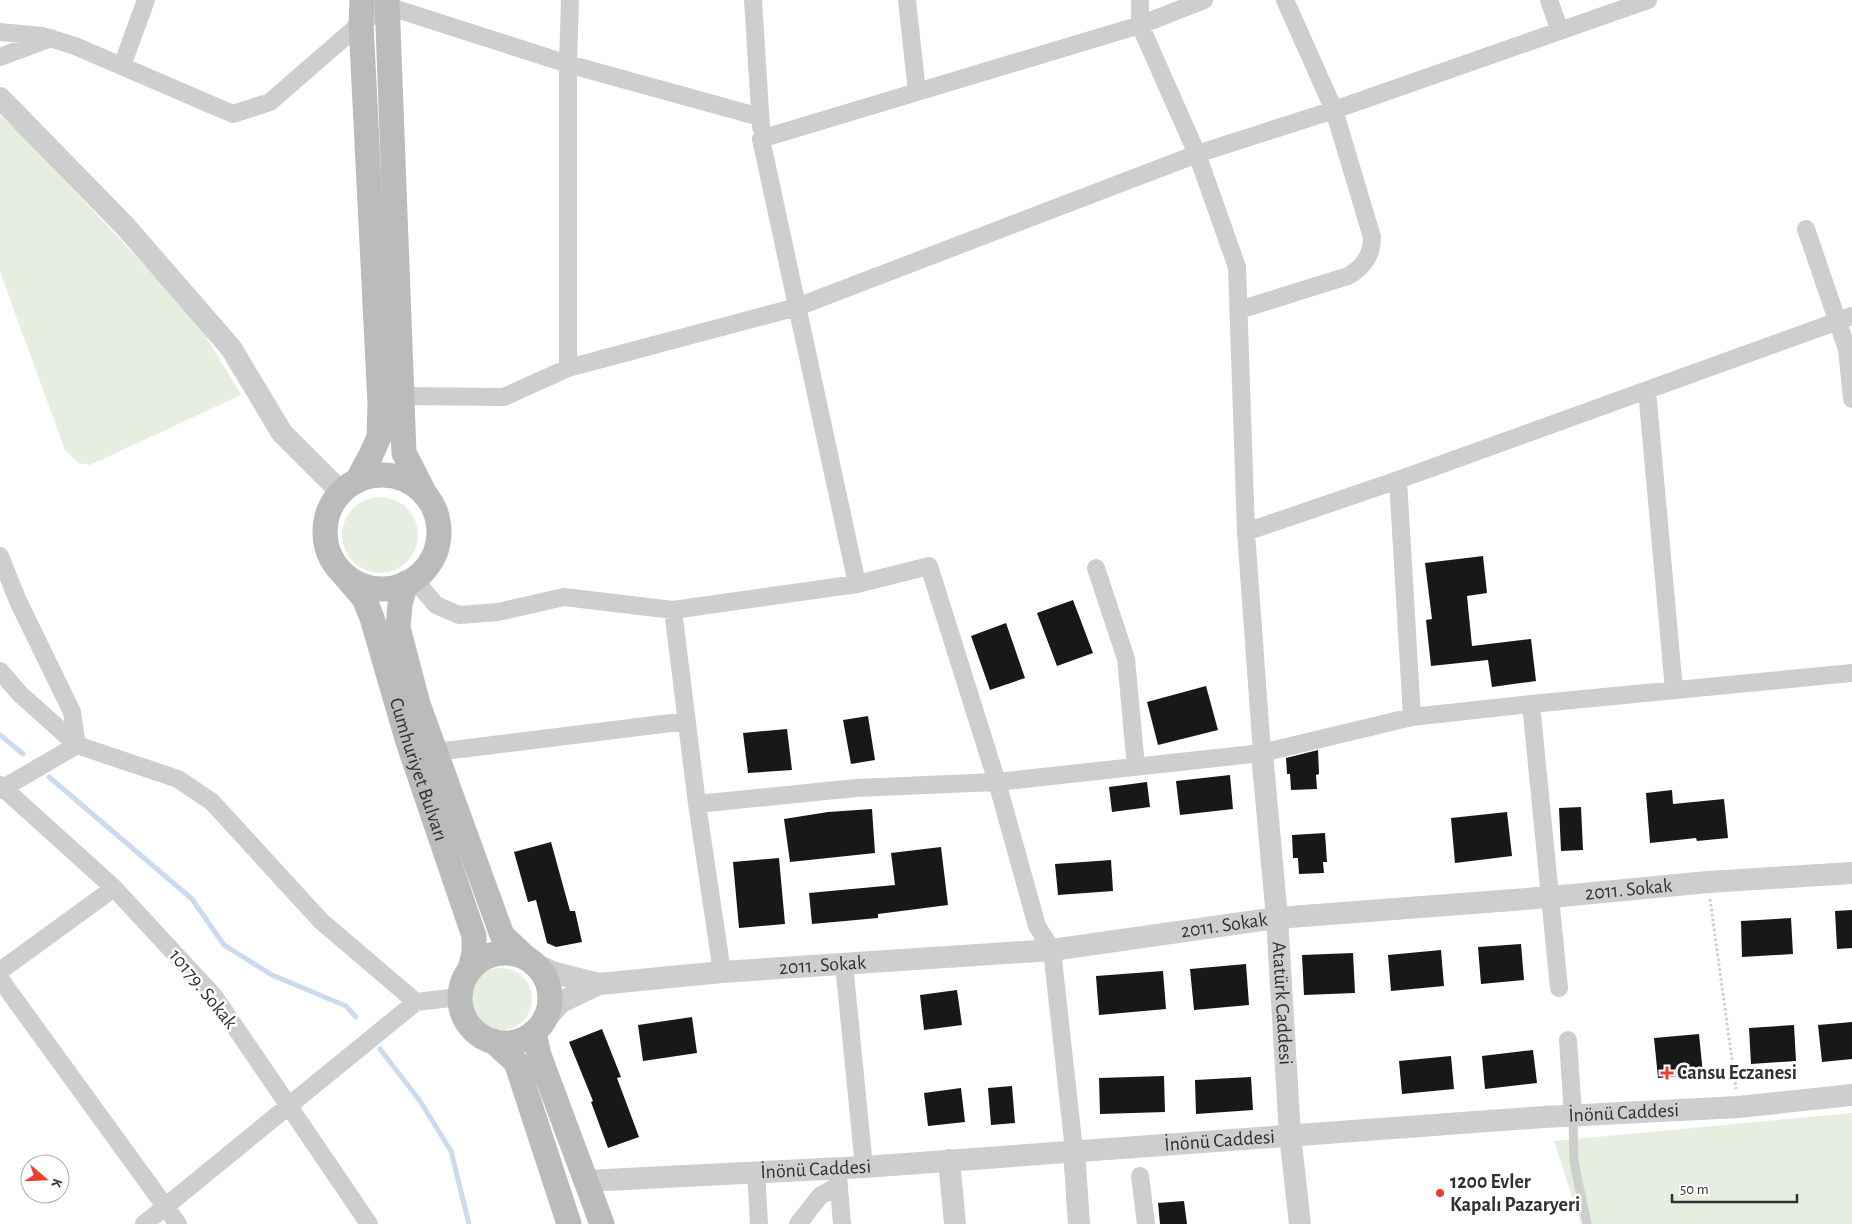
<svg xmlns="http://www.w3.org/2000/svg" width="1852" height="1224" font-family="'Alegreya Sans',sans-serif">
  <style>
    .green { fill: #e5eedf }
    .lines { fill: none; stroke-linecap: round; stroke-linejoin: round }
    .stream { stroke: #cadbee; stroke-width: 5 }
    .building { fill: #181818 }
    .path { stroke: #cecece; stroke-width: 3; stroke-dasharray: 2.5 2.5; stroke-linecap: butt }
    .service { stroke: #cecece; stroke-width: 9 }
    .minor { stroke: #cecece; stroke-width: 18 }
    .tertiary { stroke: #cecece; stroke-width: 22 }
    .secondary { stroke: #bbb; stroke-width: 25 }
    .poi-dot { fill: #ee3c2d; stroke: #fff; stroke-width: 2 }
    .labels { text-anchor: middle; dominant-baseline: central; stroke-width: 5; stroke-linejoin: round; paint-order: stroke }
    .street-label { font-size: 20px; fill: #313131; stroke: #fff }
    .poi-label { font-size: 20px; font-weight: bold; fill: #313131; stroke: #fff; text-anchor: start }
  </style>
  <rect width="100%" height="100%" fill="#fff"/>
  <path class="green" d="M0,116L16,128L198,323L241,395L90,465L78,463L65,450L0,272Z
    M342 535a38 38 0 1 1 76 0a38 38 0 1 1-76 0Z
    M470 999a31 31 0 1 1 62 0a31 31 0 1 1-62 0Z
    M1852,1113V1224H1581L1554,1141Z"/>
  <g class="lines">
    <path class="stream" d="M0,735L23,754
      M49,777L192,899L224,945L272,975L346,1006L356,1017
      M380,1049L420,1101L451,1151L469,1224"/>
  </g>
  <path class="building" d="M1483,556L1487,593L1467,596L1472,646L1531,639L1536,681L1492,687L1488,660L1431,666L1426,620L1432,619L1425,563Z
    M1073,600L1093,653L1057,666L1037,613Z
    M1006,623L1025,678L990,690L971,636Z
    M1206,686L1218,730L1158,745L1147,702Z
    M868,716L875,760L851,764L843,720Z
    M787,729L792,770L748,773L743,733Z
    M1318,750L1319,774L1316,775L1317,789L1291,790L1290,774H1287L1286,758Z
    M1230,775L1233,809L1180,815L1176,781Z
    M1147,782L1150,807L1112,812L1109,787Z
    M1672,790L1673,804L1724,799L1728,838L1697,841L1696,838L1650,843L1646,793Z
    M1581,807L1583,850L1561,851L1559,808Z
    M872,809L875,853L790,862L784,819L828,812Z
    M1507,812L1512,856L1455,863L1451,818Z
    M1325,833L1327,862H1323L1324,873L1299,874L1298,858H1293L1292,835Z
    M551,842L570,911H575L582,942L556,947L547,943L536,900L528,902L514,852Z
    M941,847L948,905L878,914V918L812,924L809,893L895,885L891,853Z
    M779,858L785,924L739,928L733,862Z
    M1111,860L1113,891L1058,895L1055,864Z
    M1852,910V948L1837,949L1835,911Z
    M1791,918L1793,954L1742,957L1741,921Z
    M1521,944L1524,980L1481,984L1478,947Z
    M1441,950L1444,986L1391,991L1388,955Z
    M1353,953L1355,993L1304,995L1302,955Z
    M1246,964L1249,1005L1194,1010L1190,969Z
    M1163,971L1166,1009L1099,1015L1096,976Z
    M957,990L962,1025L924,1030L920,995Z
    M692,1017L697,1053L643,1061L638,1025Z
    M1852,1022V1059L1822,1062L1818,1025Z
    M1794,1025L1796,1061L1751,1064L1749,1028Z
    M602,1029L621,1077L617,1078L639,1137L608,1148L591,1102L593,1101L569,1042Z
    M1699,1034L1703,1074L1658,1078L1654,1038Z
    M1533,1050L1537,1083L1485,1089L1482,1056Z
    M1451,1056L1454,1089L1402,1094L1399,1061Z
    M1164,1076L1165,1112L1100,1114L1099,1078Z
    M1251,1077L1253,1110L1196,1114L1195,1080Z
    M1012,1086L1015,1123L991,1125L988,1088Z
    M961,1088L965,1122L928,1126L924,1093Z
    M1184,1201L1187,1224H1160L1158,1203Z"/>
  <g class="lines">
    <path class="path" d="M1710,899L1736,1089"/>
    <path class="service" d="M1573,1116L1574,1162L1587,1224"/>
    <path class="minor" d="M753,0L761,127
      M907,0L917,92
      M1140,0V25L1197,154L1237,267L1246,532L1262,753
      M1549,0L1560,31
      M0,32L43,36L75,46L233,114L270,102L361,23L387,6L568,64L760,117
      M0,57L51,38
      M122,66L146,0
      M1806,229L1847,349L1852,399
      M1239,310L1348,276C1364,267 1372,255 1372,237L1334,110L1285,0
      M568,368V64L570,0
      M1647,390L1674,690
      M402,396L504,397L568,368L797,307L1197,154L1334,110L1648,0
      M1398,480L1412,717
      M1246,532L1398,480L1852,316
      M0,556L18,601L72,712L77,745L20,694L0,671
      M1096,568L1126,659L1136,767
      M414,579L436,605L459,615L498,612L564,597L673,610L857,584L929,566L997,782L1037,926L1052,950L1074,1150
      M857,584L761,139L1140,25L1204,0
      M673,610L697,804L722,972
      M1531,704L1852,673
      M436,752L687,721
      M0,785L114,888L214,996L369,1224
      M0,790L77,745L178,779L212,802L321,921L416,1002
      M697,804L856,788L997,782L1262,753L1412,717L1531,704L1559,988
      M844,964L864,1167
      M0,971L114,888
      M0,979L178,1224
      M1568,1040L1573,1115
      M756,1172L759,1224
      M838,1176L842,1224
      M1140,1176L1146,1224
      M144,1224L416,1002L460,997
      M798,1224L820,1196L839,1185"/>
    <g class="tertiary">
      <path d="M0,98L125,226L231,348L282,433L341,492"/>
      <path id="s1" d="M1262,753L1277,918L1290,1135L1300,1224"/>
      <path id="s2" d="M538,966L555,973L599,984L722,972L1052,950L1277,918L1551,897L1708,882L1852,873"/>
      <path d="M544,1021L561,1002L599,984"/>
      <path d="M1074,1150L1079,1224"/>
      <path d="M949,1160L955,1224"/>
      <path id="s3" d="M586,1181L864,1167L1544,1117L1738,1107L1852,1095"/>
    </g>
    <g class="secondary">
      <path d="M387,0L404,453L426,496"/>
      <circle cx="382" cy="532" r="57"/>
      <path d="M357,481L371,455L379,437L380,404L361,23L362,0"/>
      <path id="s4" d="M345,576L364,598L372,618L408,742L474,936V953L470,969"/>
      <path d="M406,583L400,604L398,628L418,704L502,935L525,957"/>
      <circle cx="505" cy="998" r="45"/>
      <path d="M534,1033L539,1055L602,1224"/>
      <path d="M493,1041L516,1062L569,1224"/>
    </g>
  </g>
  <g class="poi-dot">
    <path d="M1664.5 1065.5h5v5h5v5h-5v5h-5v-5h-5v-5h5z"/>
    <circle cx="1440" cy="1193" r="5"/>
  </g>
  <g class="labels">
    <g class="street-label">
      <text stroke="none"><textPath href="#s4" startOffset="209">Cumhuriyet Bulvarı</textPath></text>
      <text stroke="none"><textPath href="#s2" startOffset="1098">2011. Sokak</textPath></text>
      <text stroke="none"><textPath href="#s2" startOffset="692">2011. Sokak</textPath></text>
      <text stroke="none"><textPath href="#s2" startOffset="288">2011. Sokak</textPath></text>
      <text transform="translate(203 989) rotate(51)">10179. Sokak</text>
      <text stroke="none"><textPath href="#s1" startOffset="251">Atatürk Caddesi</textPath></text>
      <text stroke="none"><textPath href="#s3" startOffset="1040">İnönü Caddesi</textPath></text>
      <text stroke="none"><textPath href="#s3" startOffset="635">İnönü Caddesi</textPath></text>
      <text stroke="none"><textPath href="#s3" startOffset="230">İnönü Caddesi</textPath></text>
    </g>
    <g class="poi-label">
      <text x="1677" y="1073">Cansu Eczanesi</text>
      <text x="1450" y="1182">1200 Evler<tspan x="1450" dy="23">Kapalı Pazaryeri</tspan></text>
    </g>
  </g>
  <g transform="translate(45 1179) rotate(109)"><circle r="24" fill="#ffffff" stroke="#adadad"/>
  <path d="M0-4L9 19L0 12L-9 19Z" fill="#ee3c2d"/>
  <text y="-8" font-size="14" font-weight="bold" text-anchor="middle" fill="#313131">K</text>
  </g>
  <path d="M1672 1194v8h125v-8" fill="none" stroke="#313131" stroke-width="2.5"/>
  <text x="1680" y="1194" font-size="15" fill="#313131" stroke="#ffffff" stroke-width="4" paint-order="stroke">50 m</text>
</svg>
